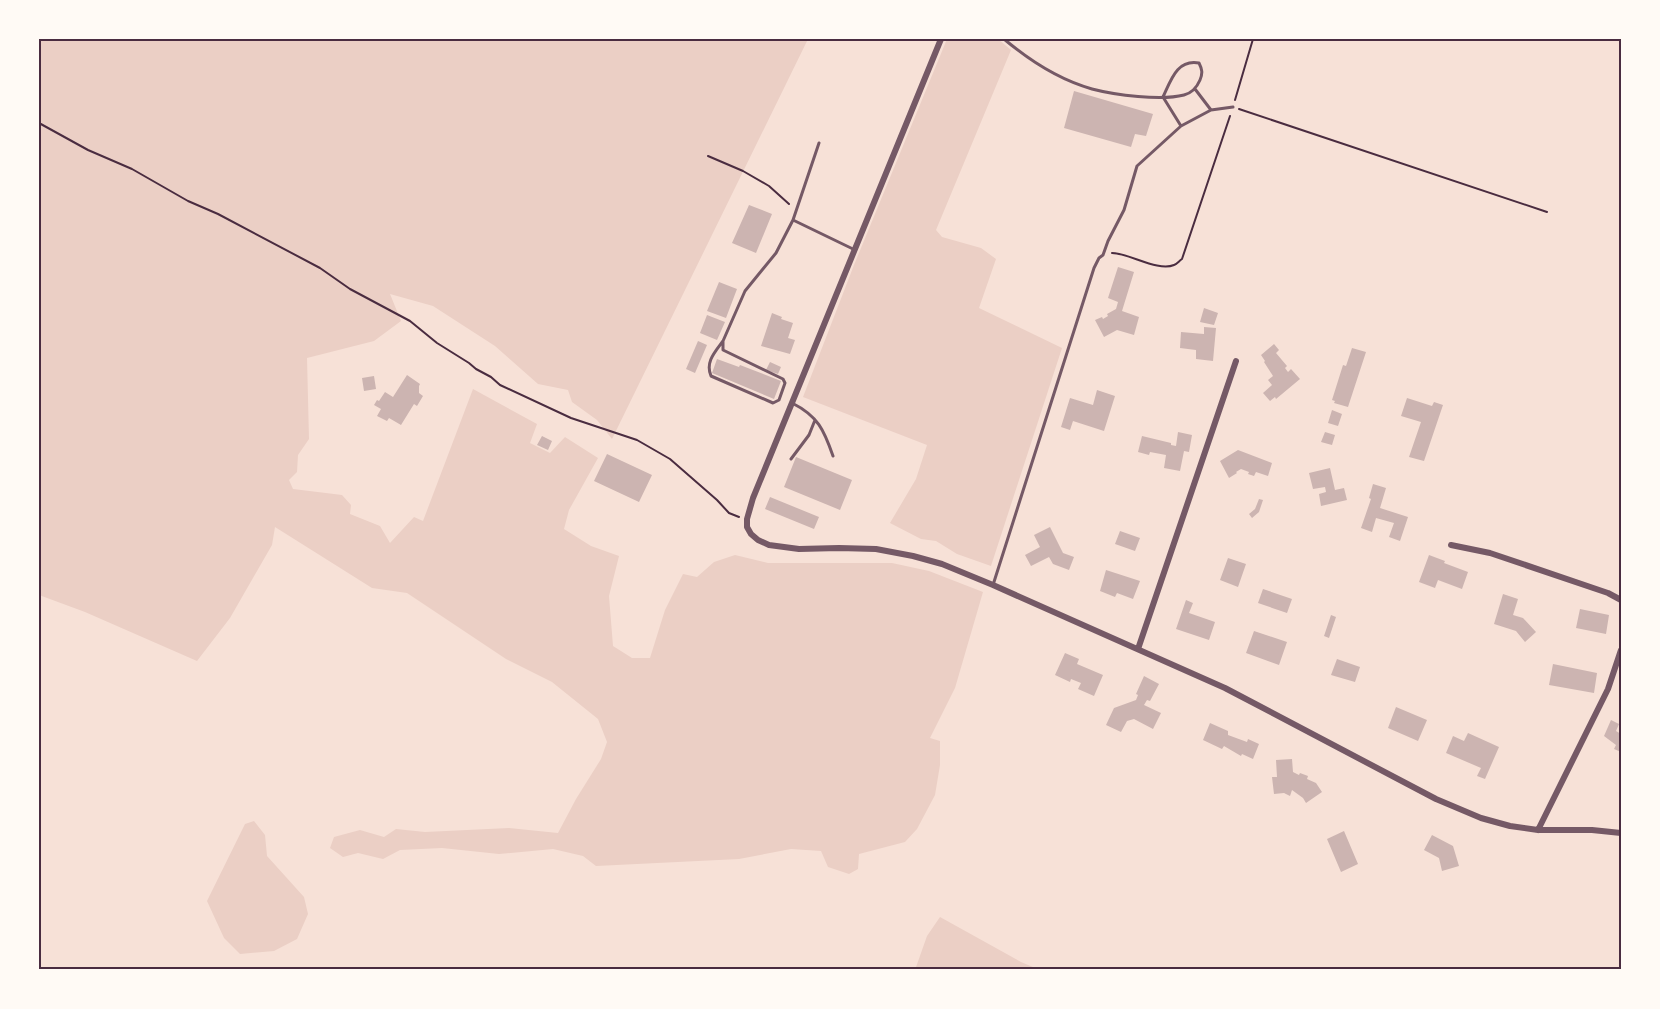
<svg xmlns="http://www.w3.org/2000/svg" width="1660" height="1009" font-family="'PT Sans',sans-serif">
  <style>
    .green { fill: #ebcfc5 }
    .building { fill: #ccb4b1 }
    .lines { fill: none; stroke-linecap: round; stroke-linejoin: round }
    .path { stroke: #4a2c40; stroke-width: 2 }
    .service { stroke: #755966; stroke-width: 3 }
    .minor { stroke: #755966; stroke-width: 6 }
    .neatline { fill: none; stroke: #4a2c40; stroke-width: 2 }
  </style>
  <rect width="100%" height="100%" fill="#f7e1d7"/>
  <path class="green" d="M39,39H808L612,439L597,420L572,402L568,390L538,384L495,346L433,306L390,294L401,321L374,341L307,358L309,439L298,455L297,472L289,480L293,489L342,495L351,505L350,514L380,526L390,543L414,517L423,521L473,389L537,424L530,443L550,453L565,437L598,458L569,510L564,529L591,546L619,556L609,596L613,646L632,658H650L665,610L683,574L697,577L714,562L735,555L768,563H892L929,571L983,592L955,688L930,738L940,741V765L935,795L917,829L905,842L859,854L858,869L849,874L828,867L821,851L791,849L739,859L596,866L583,856L553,849L499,854L442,848L400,850L383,859L358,853L343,857L330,848L334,837L360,830L384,837L396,829L425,832L509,828L558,833L576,799L601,759L607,742L598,719L552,682L506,659L407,593L372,588L275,527L272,545L230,618L197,661L85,612L39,595Z
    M947,39H998L1011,50L936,230L942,237L981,248L996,259L979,308L1062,348L991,566L957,554L936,541L921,539L890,523L916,479L927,445L803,397L854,265Z
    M254,821L265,835L267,856L304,897L308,914L297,939L274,951L240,954L224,938L207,901L245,824Z
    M940,917L1021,962L1040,970H915L927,936Z"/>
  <path class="building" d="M1074,91L1153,114L1146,136L1135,134L1131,147L1064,128Z
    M749,205L772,214L756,253L732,243Z
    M1118,267L1134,272L1122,311L1139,317L1134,335L1117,330L1104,337L1095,320L1102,317L1103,319L1108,316L1107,314L1116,309L1118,302L1108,298Z
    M719,282L737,289L726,318L707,311Z
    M1204,308L1218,313L1214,325L1200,322Z
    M772,313L782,317L781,319L793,323L788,338L795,340L790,354L761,346Z
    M707,315L725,322L717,340L700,333Z
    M1204,327L1216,328L1213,361L1196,359V350L1180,348L1181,332L1204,334Z
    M698,341L707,345L695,373L686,369Z
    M1274,344L1279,350L1276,353L1287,366L1285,368L1288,372L1291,369L1300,379L1276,399L1275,397L1270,401L1263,393L1272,385L1268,380L1273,376L1264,362L1265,361L1261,355Z
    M1352,348L1366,352L1348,407L1334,403L1335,401L1332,400L1343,365L1346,366Z
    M717,359L739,367L740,365L781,381L774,399L712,373Z
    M770,362L781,367L778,374L766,370Z
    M407,375L420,384L419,386V393L423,396L417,406L414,404L401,425L389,418L387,421L377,416L381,409L374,405L377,400L379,401L385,392L393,397Z
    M374,376L376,389L364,391L362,378Z
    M1097,390L1115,396L1104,431L1073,421L1070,430L1061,427L1070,398L1093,405Z
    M1407,398L1432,406L1434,402L1443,405L1424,461L1409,457L1421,422L1401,416Z
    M1332,410L1342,414L1338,426L1328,423Z
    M1178,432L1192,435L1189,452L1184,451L1180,471L1164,468L1166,455L1150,452L1149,455L1138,452L1142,436L1171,443V445L1176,446Z
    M1325,432L1335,435L1332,445L1321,442Z
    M542,436L552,441L548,450L537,445Z
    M1238,450L1272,463L1268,476L1256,472L1254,476L1248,474L1249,472L1241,469L1236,472L1237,473L1229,478L1220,461Z
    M607,454L652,475L639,502L594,481Z
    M796,457L852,480L840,510L784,487Z
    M1330,468L1335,490L1344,488L1347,500L1321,506L1319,494L1326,492L1325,487L1313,489L1309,473Z
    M1373,484L1386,488L1380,508L1408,517L1400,541L1389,537L1394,523L1376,518L1372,532L1361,528L1371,499L1369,498Z
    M770,497L819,517L814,529L765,509Z
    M1259,499L1263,500L1259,512L1252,518L1249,514L1255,509Z
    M1050,527L1063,553L1074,557L1069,570L1053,564L1049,557L1031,566L1025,555L1040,547L1034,535Z
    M1120,531L1140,538L1135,551L1115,544Z
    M1429,555L1445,561L1444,563L1468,572L1462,589L1438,580L1435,588L1419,582Z
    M1228,558L1246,564L1238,587L1220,580Z
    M1106,570L1140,581L1133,599L1117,593L1115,597L1100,591Z
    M1263,589L1292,599L1287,613L1258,603Z
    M1503,594L1518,599L1513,615L1523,618L1536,632L1525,642L1516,631L1494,624Z
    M1186,600L1193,603L1189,613L1215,622L1209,640L1176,629Z
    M1580,609L1609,615L1606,634L1576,628Z
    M1331,615L1336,617L1329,638L1324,636Z
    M1254,631L1287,642L1279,665L1246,653Z
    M1065,653L1079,659L1077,664L1103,675L1094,696L1078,689L1081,683L1071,679L1070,682L1055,675Z
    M1337,659L1360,667L1355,682L1331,675Z
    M1553,664L1597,673L1594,693L1549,685Z
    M1144,676L1159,684L1150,701L1147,700L1144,705L1161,713L1153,729L1134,719L1127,721L1121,732L1106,725L1114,708L1136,700L1138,695L1136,694Z
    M1396,707L1427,720L1418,741L1388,728Z
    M1611,720L1619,724L1616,731L1621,734V752L1614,749L1616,745L1604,736Z
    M1210,723L1228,731V735L1247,742L1248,739L1259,744L1253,759L1242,754L1241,756L1224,746L1222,749L1203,740Z
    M1468,733L1499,747L1485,779L1477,776L1481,768L1446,753L1453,736L1464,741Z
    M1292,759L1293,772L1299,775L1300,773L1308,776L1307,779L1316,783L1322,792L1306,803L1303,798L1292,790L1290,796L1284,793L1274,794L1272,777H1277L1276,760Z
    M1344,831L1358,864L1341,872L1327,839Z
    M1432,835L1453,846L1459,866L1442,871L1439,858L1424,850Z"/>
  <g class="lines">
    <path class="path" d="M1235,100L1253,39
      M1239,109L1547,212
      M39,123L88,150L132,169L188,201L218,214L320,268L350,289L410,321L437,343L469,363L476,369L491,377L500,385L571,418L637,440L670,459L717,500L729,513L739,517
      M708,156L743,171L769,186L789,204
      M1112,253C1129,253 1158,272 1174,265C1177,264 1179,261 1182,259L1230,116"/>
    <path class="service" d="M1004,39C1030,61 1060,80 1092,89C1115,95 1161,101 1184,95C1192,93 1197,87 1200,80C1203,73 1202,69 1199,63C1177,59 1171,80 1163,97L1181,126
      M1195,89L1211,110
      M793,220L819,143
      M723,341C715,352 705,362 711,376L773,403L779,400L785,383L783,379L723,350V341L745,291L776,253L793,220L853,249
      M792,403C818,416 824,430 833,456
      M791,459L809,435L815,420
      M993,585L1094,268L1099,258L1103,255L1108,241L1124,210L1137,166L1181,126L1211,110L1233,107"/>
    <path class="minor" d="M941,39L753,498L747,519V527L751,534L758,540L769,545L799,549L839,548L876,549L913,556L942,564L993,585L1225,688L1436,799L1481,818L1510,826L1538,830H1592L1621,833
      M1451,545L1490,553L1608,593L1621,600
      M1138,649L1236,361
      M1538,830L1608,689L1621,650"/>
  </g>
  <rect width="1660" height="1009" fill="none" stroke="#fffaf5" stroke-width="81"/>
  <rect x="40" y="40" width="1580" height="928" class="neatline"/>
</svg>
